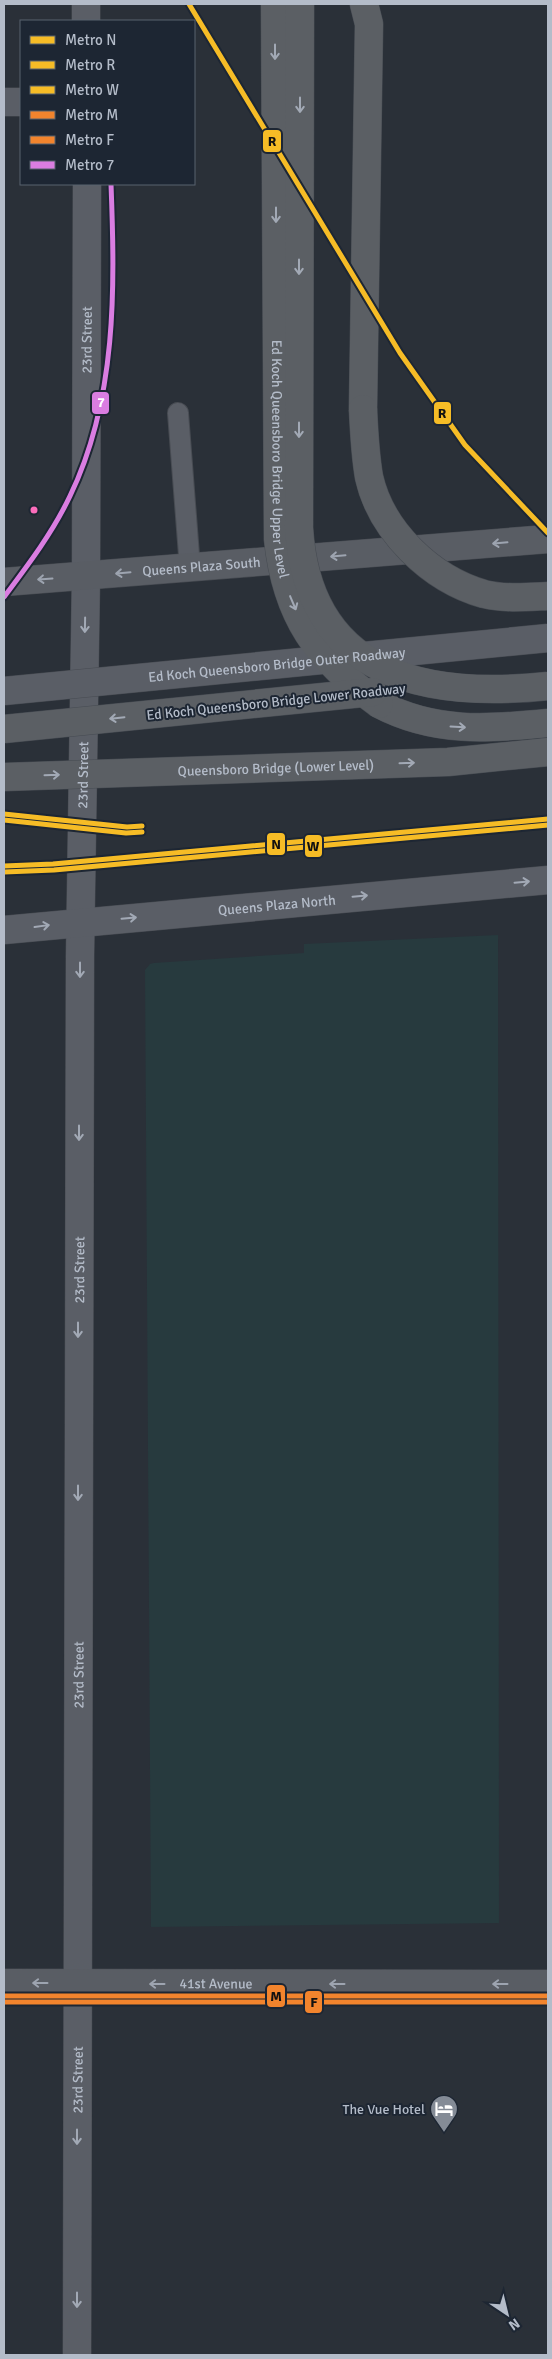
<svg xmlns="http://www.w3.org/2000/svg" width="552" height="2359" font-family="Signika,sans-serif">
  <style>
    .green { fill: #273a3e }
    .lines { fill: none; stroke-linecap: round; stroke-linejoin: round }
    .service-casing { stroke: #484c53; stroke-width: 22 }
    .minor-casing { stroke: #484c53; stroke-width: 29 }
    .tertiary-casing { stroke: #484c53; stroke-width: 29 }
    .secondary-casing { stroke: #484c53; stroke-width: 29 }
    .trunk-casing { stroke: #474c53; stroke-width: 29 }
    .service { stroke: #5a5e66; stroke-width: 20 }
    .minor { stroke: #5a5e66; stroke-width: 28 }
    .tertiary { stroke: #5a5e66; stroke-width: 28 }
    .secondary { stroke: #595d64; stroke-width: 28 }
    .trunk { stroke: #5b5f64; stroke-width: 28 }
    .pedestrian-bridge-casing { stroke: #484c53; stroke-width: 29; stroke-linecap: butt }
    .trunk-bridge-casing { stroke: #474c53; stroke-width: 29; stroke-linecap: butt }
    .pedestrian-bridge { stroke: #5a5e66; stroke-width: 28 }
    .trunk-bridge { stroke: #5b5f64; stroke-width: 28 }
    .metro-1-casing { stroke: #1d2633; stroke-width: 9 }
    .metro-2-casing { stroke: #1d2633; stroke-width: 9 }
    .metro-3-casing { stroke: #1d2633; stroke-width: 9 }
    .metro-4-casing { stroke: #1d2633; stroke-width: 9 }
    .metro-5-casing { stroke: #1d2633; stroke-width: 9 }
    .metro-6-casing { stroke: #1d2633; stroke-width: 9 }
    .metro-1 { stroke: #f6bc26; stroke-width: 5 }
    .metro-2 { stroke: #f6bc26; stroke-width: 5 }
    .metro-3 { stroke: #f6bc26; stroke-width: 5 }
    .metro-4 { stroke: #f2842d; stroke-width: 5 }
    .metro-5 { stroke: #f2842d; stroke-width: 5 }
    .metro-6 { stroke: #da7de1; stroke-width: 5 }
    .oneway { stroke: #a2a9b5 }
    .oneway2 { stroke: #9da4b0 }
    .bus-dot { fill: #fb6dba; stroke: #1d2633; stroke-width: 2 }
    .labels { text-anchor: middle; dominant-baseline: central; stroke-width: 4; stroke-linejoin: round; paint-order: stroke }
    .street-label { font-size: 14px; fill: #b4bcc9; stroke: #1d2633 }
    .poi-label { font-size: 14px; fill: #b4bcc9; stroke: #1d2633; text-anchor: end }
    .line-badge { stroke: #1d2633; stroke-width: 2 }
    .badge-label { font-size: 14px; text-anchor: middle; font-weight: bold; fill: #fff }
    .pale-badge-label { font-size: 14px; text-anchor: middle; font-weight: bold; fill: #111 }
  </style>
  <rect width="100%" height="100%" fill="#2a3038"/>
  <path class="green" d="M498,935L499,1923L151,1927L145,970L150,964L154,963L304,953V944Z"/>
  <g class="lines">
    <defs>
      <path id="service" d="M178,413L190,568"/>
      <g id="minor">
        <path d="M4,102H21"/>
        <path id="s1" d="M77,2355L80,956L86,576"/>
      </g>
      <g id="tertiary">
        <path d="M86,4V21"/>
        <path id="s2" d="M86,576L87,184"/>
        <path id="s3" d="M4,930L548,880"/>
      </g>
      <g id="secondary">
        <path id="s4" d="M4,582L548,539"/>
        <path id="s5" d="M4,1983L548,1984"/>
      </g>
      <path id="trunk" d="M363,409L369,24L364,4
        M379,704C434,733 488,729 548,723"/>
    </defs>
    <use href="#service" class="service-casing"/>
    <use href="#minor" class="minor-casing"/>
    <use href="#tertiary" class="tertiary-casing"/>
    <use href="#secondary" class="secondary-casing"/>
    <use href="#trunk" class="trunk-casing"/>
    <use href="#service" class="service"/>
    <use href="#minor" class="minor"/>
    <use href="#tertiary" class="tertiary"/>
    <use href="#secondary" class="secondary"/>
    <use href="#trunk" class="trunk"/>
    <defs>
      <g id="pedestrian-bridge">
        <path id="s6" d="M4,691L548,638"/>
      </g>
      <g id="trunk-bridge">
        <path id="s7" d="M275,4L278,539C286,616 317,659 379,704"/>
        <path d="M300,4L299,528C308,676 425,699 548,686"/>
        <path d="M363,409C364,431 365,454 369,477C381,531 431,579 484,594C505,599 527,597 548,596"/>
        <path d="M4,729L373,692"/>
        <path id="s8" d="M4,777L448,762L548,752"/>
      </g>
    </defs>
    <use href="#pedestrian-bridge" class="pedestrian-bridge-casing"/>
    <use href="#trunk-bridge" class="trunk-bridge-casing"/>
    <use href="#pedestrian-bridge" class="pedestrian-bridge"/>
    <use href="#trunk-bridge" class="trunk-bridge"/>
    <defs>
      <path id="metro-1" d="M4,814L127,827L142,826
        M4,866L53,864L548,819"/>
      <path id="metro-2" d="M189,4L400,353L465,445L548,533"/>
      <path id="metro-3" d="M4,820L126,833L142,832
        M4,872L54,870L548,825"/>
      <path id="metro-4" d="M4,1996H548"/>
      <path id="metro-5" d="M4,2002H548"/>
      <path id="metro-6" d="M4,597C28,565 53,532 70,496C117,399 115,288 111,184"/>
    </defs>
    <use href="#metro-1" class="metro-1-casing"/>
    <use href="#metro-2" class="metro-2-casing"/>
    <use href="#metro-3" class="metro-3-casing"/>
    <use href="#metro-4" class="metro-4-casing"/>
    <use href="#metro-5" class="metro-5-casing"/>
    <use href="#metro-6" class="metro-6-casing"/>
    <use href="#metro-1" class="metro-1"/>
    <use href="#metro-2" class="metro-2"/>
    <use href="#metro-3" class="metro-3"/>
    <use href="#metro-4" class="metro-4"/>
    <use href="#metro-5" class="metro-5"/>
    <use href="#metro-6" class="metro-6"/>
  </g>
  <defs><path id="oneway-shaft" d="M-6 0H5M1.5-3L5.5 0L1.5 3" fill="none" stroke-width="1.6" stroke-linecap="round" stroke-linejoin="round" transform="scale(1.25)"/></defs>
  <g class="oneway">
    <use href="#oneway-shaft" transform="translate(275 52) rotate(90)"/>
    <use href="#oneway-shaft" transform="translate(300 105) rotate(90)"/>
    <use href="#oneway-shaft" transform="translate(276 215) rotate(90)"/>
    <use href="#oneway-shaft" transform="translate(299 267) rotate(90)"/>
    <use href="#oneway-shaft" transform="translate(299 430) rotate(90)"/>
    <use href="#oneway-shaft" transform="translate(293 603) rotate(67)"/>
    <use href="#oneway-shaft" transform="translate(85 625) rotate(91)"/>
    <use href="#oneway-shaft" transform="translate(117 718) rotate(174)"/>
    <use href="#oneway-shaft" transform="translate(458 727) rotate(3)"/>
    <use href="#oneway-shaft" transform="translate(407 763) rotate(-2)"/>
    <use href="#oneway-shaft" transform="translate(52 775) rotate(-2)"/>
    <use href="#oneway-shaft" transform="translate(522 882) rotate(-5)"/>
    <use href="#oneway-shaft" transform="translate(360 896) rotate(-5)"/>
    <use href="#oneway-shaft" transform="translate(129 918) rotate(-5)"/>
    <use href="#oneway-shaft" transform="translate(42 926) rotate(-8)"/>
    <use href="#oneway-shaft" transform="translate(80 970) rotate(90)"/>
    <use href="#oneway-shaft" transform="translate(79 1133) rotate(90)"/>
    <use href="#oneway-shaft" transform="translate(78 1330) rotate(90)"/>
    <use href="#oneway-shaft" transform="translate(78 1493) rotate(90)"/>
    <use href="#oneway-shaft" transform="translate(77 2137) rotate(90)"/>
    <use href="#oneway-shaft" transform="translate(77 2300) rotate(90)"/>
  </g>
  <g class="oneway2">
    <use href="#oneway-shaft" transform="translate(500 543) rotate(175)"/>
    <use href="#oneway-shaft" transform="translate(338 556) rotate(175)"/>
    <use href="#oneway-shaft" transform="translate(123 573) rotate(175)"/>
    <use href="#oneway-shaft" transform="translate(45 579) rotate(176)"/>
    <use href="#oneway-shaft" transform="translate(40 1983) rotate(-180)"/>
    <use href="#oneway-shaft" transform="translate(157 1984) rotate(-180)"/>
    <use href="#oneway-shaft" transform="translate(337 1984) rotate(-180)"/>
    <use href="#oneway-shaft" transform="translate(500 1984) rotate(-180)"/>
  </g>
  <defs>
    <symbol id="hotel-pin" viewBox="-11 -11 22 30"><path d="M0 17L-7.5 6A9.5 9.5 0 1 1 7.5 6Z" fill="#848b96" stroke="#1d2633"/><path d="M-6-4.5h1.5V1H6V5H4.5V3h-9V5H-6ZM-4 0a1.8 1.8 0 1 1 3.6 0ZM.5 0V-2.5h3Q6-2.5 6 0Z" fill="#fff"/></symbol>
  </defs>
  <g fill-rule="evenodd">
    <use href="#hotel-pin" x="428" y="2093" width="32" height="43"/>
  </g>
  <circle class="bus-dot" cx="34" cy="510" r="4.5"/>
  <g class="labels">
    <g class="street-label">
      <text stroke="none"><textPath href="#s2" startOffset="236">23rd Street</textPath></text>
      <text stroke="none"><textPath href="#s7" startOffset="455">Ed Koch Queensboro Bridge Upper Level</textPath></text>
      <text stroke="none"><textPath href="#s4" startOffset="198">Queens Plaza South</textPath></text>
      <text stroke="none"><textPath href="#s6" startOffset="274">Ed Koch Queensboro Bridge Outer Roadway</textPath></text>
      <text transform="translate(276 702) rotate(-6)">Ed Koch Queensboro Bridge Lower Roadway</text>
      <text stroke="none"><textPath href="#s8" startOffset="272">Queensboro Bridge (Lower Level)</textPath></text>
      <text stroke="none"><textPath href="#s1" startOffset="1580">23rd Street</textPath></text>
      <text stroke="none"><textPath href="#s3" startOffset="274">Queens Plaza North</textPath></text>
      <text stroke="none"><textPath href="#s1" startOffset="1085">23rd Street</textPath></text>
      <text stroke="none"><textPath href="#s1" startOffset="680">23rd Street</textPath></text>
      <text stroke="none"><textPath href="#s5" startOffset="212">41st Avenue</textPath></text>
      <text stroke="none"><textPath href="#s1" startOffset="275">23rd Street</textPath></text>
    </g>
    <g class="poi-label">
      <text x="425" y="2109">The Vue Hotel</text>
    </g>
  </g>
  <g class="line-badge">
    <rect x="262" y="129" width="20" height="24" rx="5" fill="#f6bc26"/>
    <rect x="91" y="391" width="19" height="24" rx="5" fill="#da7de1"/>
    <rect x="433" y="401" width="19" height="24" rx="5" fill="#f6bc26"/>
    <rect x="266" y="832" width="20" height="24" rx="5" fill="#f6bc26"/>
    <rect x="304" y="834" width="19" height="24" rx="5" fill="#f6bc26"/>
    <rect x="266" y="1984" width="20" height="24" rx="5" fill="#f2842d"/>
    <rect x="304" y="1990" width="19" height="24" rx="5" fill="#f2842d"/>
  </g>
  <g class="badge-label">
    <text x="101" y="407">7</text>
  </g>
  <g class="pale-badge-label">
    <text x="272" y="146">R</text>
    <text x="442" y="418">R</text>
    <text x="276" y="849">N</text>
    <text x="313" y="851">W</text>
    <text x="276" y="2001">M</text>
    <text x="314" y="2007">F</text>
  </g>
  <rect width="552" height="2359" fill="none" stroke="#b4bcc9" stroke-width="10"/>
  <rect x="20" y="20" width="175" height="165" fill="#1d2633" stroke="#59626f"/>
  <rect x="30" y="36" width="25" height="8" fill="#f6bc26" stroke="#59626f"/>
  <text x="65" y="45" font-size="15" fill="#b4bcc9">Metro N</text>
  <rect x="30" y="61" width="25" height="8" fill="#f6bc26" stroke="#59626f"/>
  <text x="65" y="70" font-size="15" fill="#b4bcc9">Metro R</text>
  <rect x="30" y="86" width="25" height="8" fill="#f6bc26" stroke="#59626f"/>
  <text x="65" y="95" font-size="15" fill="#b4bcc9">Metro W</text>
  <rect x="30" y="111" width="25" height="8" fill="#f2842d" stroke="#59626f"/>
  <text x="65" y="120" font-size="15" fill="#b4bcc9">Metro M</text>
  <rect x="30" y="136" width="25" height="8" fill="#f2842d" stroke="#59626f"/>
  <text x="65" y="145" font-size="15" fill="#b4bcc9">Metro F</text>
  <rect x="30" y="161" width="25" height="8" fill="#da7de1" stroke="#59626f"/>
  <text x="65" y="170" font-size="15" fill="#b4bcc9">Metro 7</text>
  <g transform="translate(507 2314) rotate(145)" stroke="#1d2633" stroke-width="4" paint-order="stroke">
  <path d="M0-4L9 19L0 12L-9 19Z" fill="#b4bcc9"/>
  <text y="-8" font-size="14" font-weight="bold" text-anchor="middle" fill="#b4bcc9">N</text>
  </g>
</svg>
